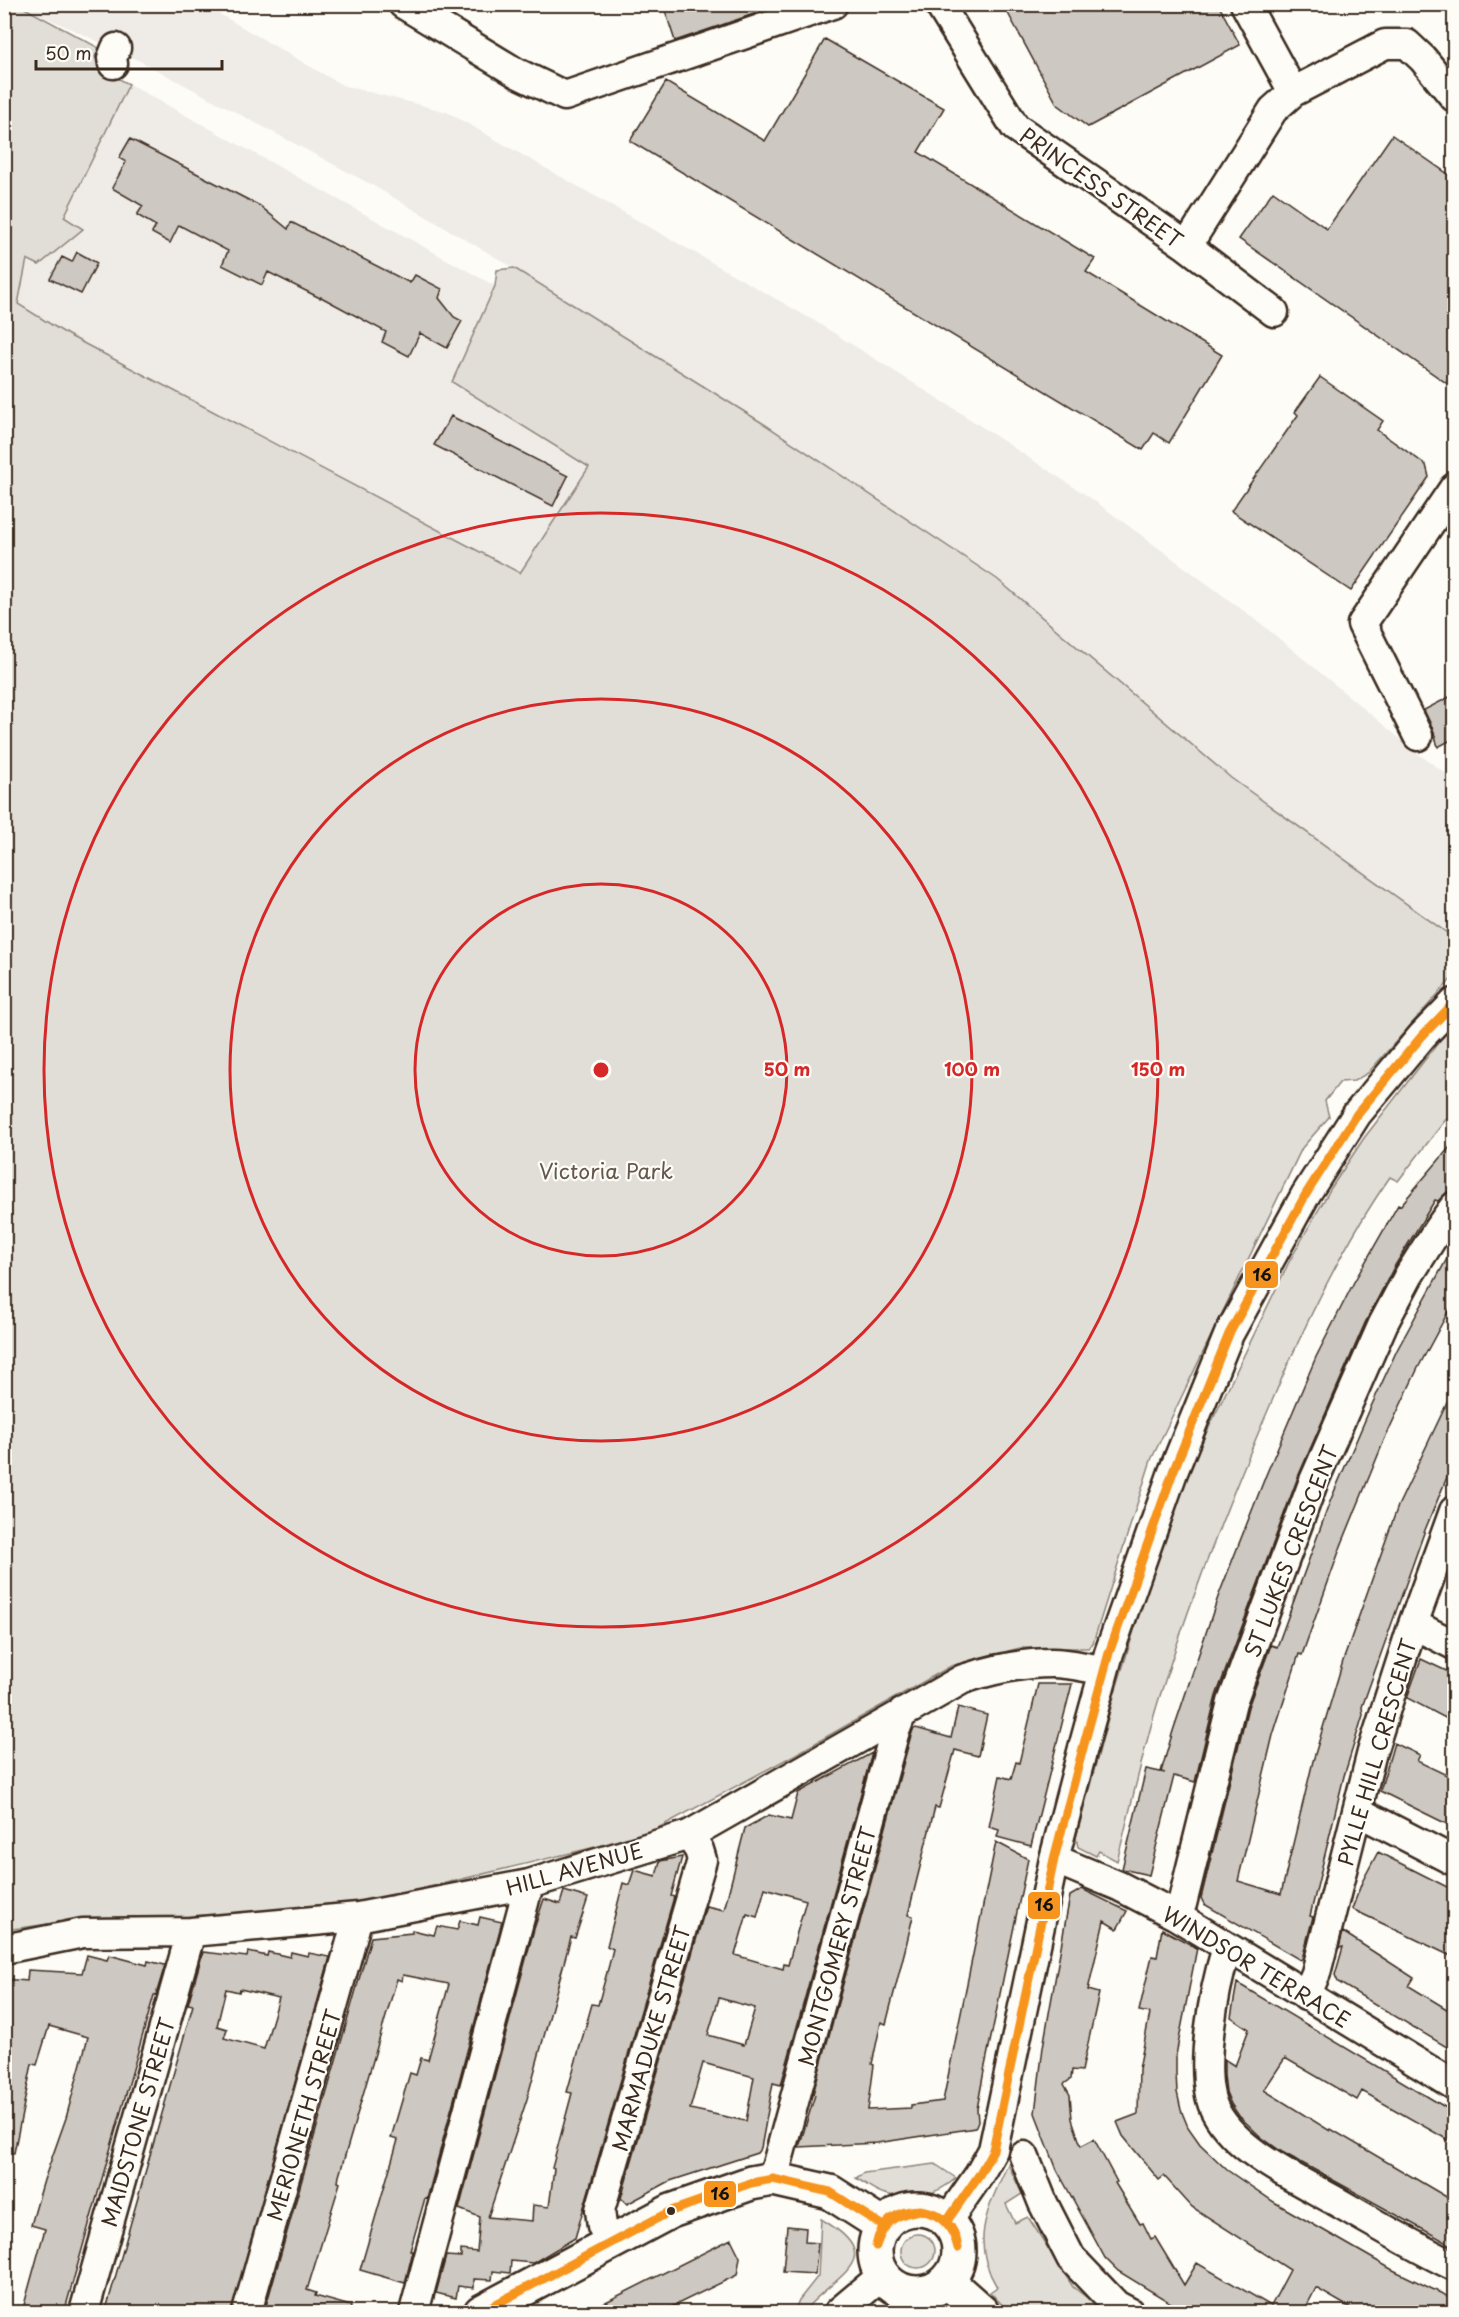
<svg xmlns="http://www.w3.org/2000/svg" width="1459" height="2317" font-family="'Playpen Sans',sans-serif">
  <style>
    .built { fill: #efece7 }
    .green { fill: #e1ded7; stroke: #8e847a; stroke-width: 1.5 }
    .building { fill: #cdc8c2; stroke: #3b2a1e; stroke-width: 1.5; fill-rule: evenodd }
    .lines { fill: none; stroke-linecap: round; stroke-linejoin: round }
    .street-casing { stroke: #3b2a1e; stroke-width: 33 }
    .secondary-casing { stroke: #3b2a1e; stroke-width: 38 }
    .street { stroke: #fdfcf7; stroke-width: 28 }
    .secondary { stroke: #fdfcf7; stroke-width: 33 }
    .bus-1-casing { stroke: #fdfcf7; stroke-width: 14 }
    .bus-1 { stroke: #f7941e; stroke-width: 9 }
    .ring { fill: none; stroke: #d62828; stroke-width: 3 }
    .bus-dot { fill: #3b2a1e; stroke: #fdfcf7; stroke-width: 2 }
    .labels { text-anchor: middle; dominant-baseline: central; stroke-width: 4.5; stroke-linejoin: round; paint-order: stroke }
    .street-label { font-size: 21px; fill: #3b2a1e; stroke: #fdfcf7 }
    .park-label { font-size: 21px; fill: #64574c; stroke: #fdfcf7 }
    .centre { fill: #d62828; stroke: #fdfcf7; stroke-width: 3 }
    .ring-label { font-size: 18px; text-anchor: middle; font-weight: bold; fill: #d62828; stroke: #fdfcf7; stroke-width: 4.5; stroke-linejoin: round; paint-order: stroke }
    .line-badge { stroke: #fdfcf7; stroke-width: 2 }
    .pale-badge-label { font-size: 16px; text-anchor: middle; font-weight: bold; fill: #111 }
  </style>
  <rect width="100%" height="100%" fill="#fdfcf7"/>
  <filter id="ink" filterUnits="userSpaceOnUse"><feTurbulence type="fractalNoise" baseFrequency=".0167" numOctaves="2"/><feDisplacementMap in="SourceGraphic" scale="12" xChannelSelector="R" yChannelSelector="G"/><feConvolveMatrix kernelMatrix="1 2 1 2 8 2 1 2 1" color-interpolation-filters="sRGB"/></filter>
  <g filter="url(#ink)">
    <path class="built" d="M19,5H204L342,85L447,112L813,320L953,408L1092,499L1259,622L1421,756L1454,779V938L1231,778L997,579L764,424L514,268L372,185L138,60Z
      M129,84L495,286L452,382L589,467L520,573L68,335L17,304L27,259L82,229L64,217Z"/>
    <path class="green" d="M4,5H19L99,48L95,57C104,71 115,77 129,84L64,217L83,229L39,265L27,259L18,304L68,335L520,573L589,467L452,382L495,286L497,270L514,268L764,424L997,579L1231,778L1454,938V976L1368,1073L1354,1081L1340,1082L1325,1101L1329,1117L1302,1148L1151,1460L1093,1643L1088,1648H1020L951,1666L798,1753L645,1835L363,1903L190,1921L78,1920L5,1930Z
      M1454,1026V1109L1398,1181L1390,1177C1343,1244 1304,1326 1272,1401C1229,1500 1190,1600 1158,1702C1142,1754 1131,1808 1117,1861L1099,1851L1096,1856L1078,1847L1076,1838L1114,1696L1161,1542L1199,1448L1289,1262L1331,1188L1364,1138L1441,1039Z
      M935,2164L956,2178C938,2195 910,2201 885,2194C875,2192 865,2183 856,2178L864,2173Z
      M1008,2164L1022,2194L1006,2204L1015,2223L1028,2217L1073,2287L1106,2312H1009L990,2292L997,2287C969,2241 988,2208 1008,2164Z
      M821,2219C892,2260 833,2275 803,2312H794L799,2300L818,2276Z
      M901 2251a17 17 0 1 1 34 0a17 17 0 1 1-34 0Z"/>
    <path class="building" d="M663,4H780V5L675,41Z
      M1003,4H1218L1240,45L1088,127L1057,104Z
      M825,39L944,108L918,152L1095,259L1086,272L1222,355L1169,443L1154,433L1143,450L630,141L666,82L765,141Z
      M1392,135L1455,179V389L1239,239L1273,191L1327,229Z
      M130,139L260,206L288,229L291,222L410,283L415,275L442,289L439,298L454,317L462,321L447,348L420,333L409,356L382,342L386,332L321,297L320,298L268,272L262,285L222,265L228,251L179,225L170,243L152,233L156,226L137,215L143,206L112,188L126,162L119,158Z
      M77,252L97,263L81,294L50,279L62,257L72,262Z
      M1320,377L1383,421L1377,430L1426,465L1429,477L1351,591L1231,511L1298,415L1295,412Z
      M451,416L568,476L553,506L434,445Z
      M1455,694V738L1438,747L1433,729L1424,710Z
      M1455,1141V1191L1447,1192L1438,1201L1435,1200L1394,1267L1365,1323L1298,1477L1216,1696L1195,1782L1174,1776L1149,1875L1122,1869L1146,1769L1165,1773L1161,1772L1173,1731L1218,1597L1266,1475L1316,1357L1354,1282L1398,1205L1400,1206Z
      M1455,1244V1299L1418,1368L1385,1438L1341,1546L1302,1655L1299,1654L1273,1735L1238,1881L1281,1894L1313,1761L1343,1661L1398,1506L1455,1386V1458L1425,1530L1362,1707L1363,1715L1344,1776L1310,1916L1313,1917L1302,1959L1300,1960L1204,1904L1201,1898L1248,1707L1271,1645L1277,1647L1331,1499L1369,1411L1397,1350Z
      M1421,1659L1455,1675V1723L1407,1698Z
      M1038,1684H1072L1031,1846L997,1837L999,1830L989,1827L1000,1776L1011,1779L1016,1762L1019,1763Z
      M958,1707L987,1715L978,1756L955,1750L939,1808L935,1807L908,1915L913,1916L905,1950L886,2024L881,2022L872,2064L874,2065L868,2110L911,2108V2105L943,2101L996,1842L1028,1859L984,2071L977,2109L978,2121L975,2128L877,2143L799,2147L815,2095L813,2094L910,1739L913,1730L916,1728L951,1738Z
      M1394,1743L1420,1755L1417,1761L1455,1779V1828L1380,1791Z
      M872,1753L781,2085L773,2083L761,2148L757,2153L670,2181L627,2204L621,2198L706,1906L724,1910L745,1828L769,1815L791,1820L798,1793ZM765,1888L806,1900L788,1965L784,1964L783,1969L735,1955L747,1914L757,1917ZM719,1998L755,2008L744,2045L708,2035ZM703,2063L754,2077L746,2121L690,2109Z
      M1378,1852L1455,1891V1958L1352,1909L1362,1882Z
      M682,1857L671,1896L674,1897L575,2238L533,2263L511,2261L510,2273L493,2271L492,2280L474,2279V2288L458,2286L456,2298L436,2293L446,2256L461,2257V2250L477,2252L480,2217L459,2209L534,1929L544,1899L560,1904L564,1891L588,1898L575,1938L571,1937L527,2099L488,2217L532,2221L533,2205L549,2207L554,2169L552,2168L572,2093L567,2092L592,2004L598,2005L609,1965L613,1949L607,1946L623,1883L629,1885L634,1870L656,1876L660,1861Z
      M1082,1889L1127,1911L1117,1929L1104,1921L1088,1990L1099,1993L1082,2071L1072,2070L1071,2079L1064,2084L1070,2095L1072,2119L1081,2146L1094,2139L1117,2182L1115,2183L1140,2224L1143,2223L1151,2239L1155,2237L1184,2285L1197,2263L1271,2306L1290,2270L1192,2207L1164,2176L1159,2180L1123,2136L1117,2122L1138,2114L1139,2069L1150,2013L1139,2011L1152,1956L1157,1957L1162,1929L1197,1948L1176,2055V2073L1177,2092L1181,2110L1188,2127L1200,2144L1227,2170L1274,2202L1391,2269L1455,2300V2313H1359L1316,2288L1303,2313H1187L1118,2271L1105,2258L1057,2170L1035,2113L1043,2047L1070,1896Z
      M480,1917L502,1922L427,2199L425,2198L410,2251H413L405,2283L360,2270L398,2140L391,2138L410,2073L416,2075L421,2058L428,2060L449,1984L403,1975L402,1981L397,1979L339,2176L338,2182L340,2183L307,2290L316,2293L315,2296L351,2306L350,2313H264L371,1937L412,1933V1930L434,1935L437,1926L457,1930L460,1921L478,1925Z
      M1343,1932L1414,1978L1409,1986L1455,2014V2052L1338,1982L1335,1975L1343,1947L1339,1948Z
      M203,1952L247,1957L248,1952L267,1956L268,1952L290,1957L291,1952L308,1956L309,1953L330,1957L231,2313H105L193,2005L188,2004ZM226,1989L239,1992L240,1989L279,1998L264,2049L224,2038L227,2029L217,2026Z
      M87,1955L107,1960L109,1955L147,1965L148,1961L165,1965L156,1995H154L64,2313H34L35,2308L24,2305L45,2229L31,2225L44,2180L66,2118L88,2037L49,2026L37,2065L32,2064L14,2153L4,2152V2105L8,2084H4V1979L27,1981L28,1970L82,1973Z
      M1237,1983L1455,2113V2144L1362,2091L1357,2100L1285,2058L1264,2090L1330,2131L1331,2129L1455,2202V2247L1282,2152L1261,2137L1239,2116L1231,2104L1226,2092L1224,2075V2059L1235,2066L1249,2029L1231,2017Z
      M787,2226L806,2228L805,2242L818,2243L815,2274L783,2272Z
      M731,2239L740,2257L737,2275L659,2313H584Z"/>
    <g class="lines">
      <defs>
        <path id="street" d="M403,4L517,73L565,96L833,4
          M939,4L1015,127L1187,246L1274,312
          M1245,4L1293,92
          M113,64L112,58L116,48
          M1187,246L1273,110L1293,92L1385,44H1407L1423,59L1454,97
          M1418,736L1362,624L1454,488
          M1413,1624L1454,1645
          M1357,1811L1454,1861
          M1054,1859L1119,1886L1175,1915L1454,2085
          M1175,1915L1182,1904L1232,1702L1313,1483L1383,1324L1409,1275L1438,1229L1454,1207
          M1227,1947C1215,1986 1196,2076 1216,2112C1238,2153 1299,2180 1339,2203C1377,2225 1415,2247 1454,2266
          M4,1949L83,1933L191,1932L358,1917L529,1884L689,1835L963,1679C991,1670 1022,1663 1052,1663C1069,1663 1087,1668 1104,1670
          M1306,1996L1316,1973L1372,1752L1413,1624L1454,1511
          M1024,2156L1043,2203L1071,2258L1116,2305L1129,2312
          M773,2179L894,1734L902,1713
          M947,2221L979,2175L993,2150L1054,1859L1083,1748L1109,1653L1173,1472L1229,1334L1306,1194L1357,1114L1422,1036L1454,1003
          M611,2241L602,2226L600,2210L702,1860L699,1850L689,1835
          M84,2312L191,1932
          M247,2312L358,1917
          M414,2312L529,1884
          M839,2312L883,2275"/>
        <path id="secondary" d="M875 2251a42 42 0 1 1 84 0a42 42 0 1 1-84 0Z
          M947,2281L982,2312
          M481,2312L671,2211L751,2183L773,2179L830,2192L883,2226"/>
      </defs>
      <use href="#street" class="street-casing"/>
      <use href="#secondary" class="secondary-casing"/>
      <use href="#street" class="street"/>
      <use href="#secondary" class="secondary"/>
      <defs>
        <path id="bus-1" d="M920,2210C942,2214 953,2227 958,2248
          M920,2210C942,2213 955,2225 958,2248
          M947,2221L979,2175L993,2150L1054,1859L1083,1748L1109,1653L1173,1472L1229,1334L1306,1194L1357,1114L1422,1036L1454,1003
          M876,2246C880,2223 897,2210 920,2210
          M876,2246C884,2221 895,2214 920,2210
          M481,2312L671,2211L751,2183L773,2179L830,2192L883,2226"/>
      </defs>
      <use href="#bus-1" class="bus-1-casing"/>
      <use href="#bus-1" class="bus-1"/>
    </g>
  </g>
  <g class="ring">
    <circle cx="601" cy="1070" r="186"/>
    <circle cx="601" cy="1070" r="371"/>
    <circle cx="601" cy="1070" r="557"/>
  </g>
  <circle class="bus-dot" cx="671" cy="2211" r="5"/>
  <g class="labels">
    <g class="street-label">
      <text transform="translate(1102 187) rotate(35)">PRINCESS STREET</text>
      <text transform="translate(1290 1551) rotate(-69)">ST LUKES CRESCENT</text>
      <text transform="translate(1376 1752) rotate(-74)">PYLLE HILL CRESCENT</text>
      <text transform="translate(574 1868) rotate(-16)">HILL AVENUE</text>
      <text transform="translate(836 1946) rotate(-75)">MONTGOMERY STREET</text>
      <text transform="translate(1257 1966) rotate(31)">WINDSOR TERRACE</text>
      <text transform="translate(650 2038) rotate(-74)">MARMADUKE STREET</text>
      <text transform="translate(303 2115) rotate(-74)">MERIONETH STREET</text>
      <text transform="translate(137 2122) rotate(-74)">MAIDSTONE STREET</text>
    </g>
    <g class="park-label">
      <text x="606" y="1170">Victoria Park</text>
    </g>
  </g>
  <circle cx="601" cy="1070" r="9" class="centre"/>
  <g class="ring-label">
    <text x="787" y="1076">50 m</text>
    <text x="972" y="1076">100 m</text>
    <text x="1158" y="1076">150 m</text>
  </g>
  <g class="line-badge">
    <rect x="1244" y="1260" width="35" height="29" rx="6" fill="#f7941e"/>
    <rect x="1027" y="1891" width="34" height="29" rx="6" fill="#f7941e"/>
    <rect x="703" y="2180" width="34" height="28" rx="6" fill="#f7941e"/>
  </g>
  <g class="pale-badge-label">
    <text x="1262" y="1281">16</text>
    <text x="1044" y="1911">16</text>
    <text x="720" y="2200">16</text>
  </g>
  <rect width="1459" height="2317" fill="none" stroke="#fdfcf7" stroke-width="24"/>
  <rect x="12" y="12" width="1435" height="2293" fill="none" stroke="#3b2a1e" stroke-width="2" filter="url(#ink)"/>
  <path d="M36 60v9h186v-9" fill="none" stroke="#3b2a1e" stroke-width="3"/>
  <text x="45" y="60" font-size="18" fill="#3b2a1e" stroke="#fdfcf7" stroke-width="4.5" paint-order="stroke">50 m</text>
</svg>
